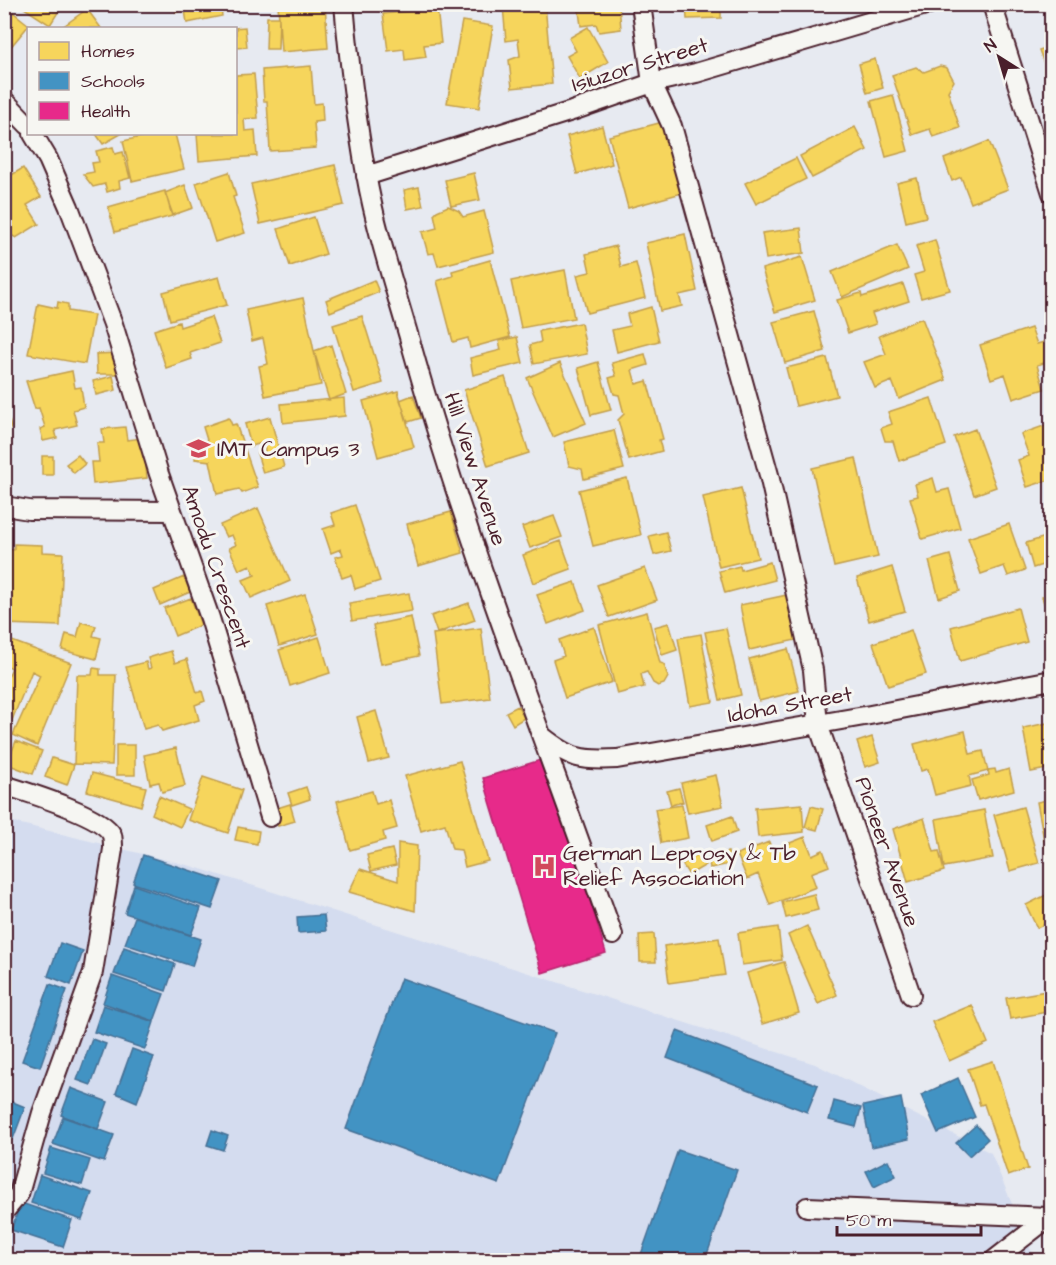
<svg xmlns="http://www.w3.org/2000/svg" width="1056" height="1265" font-family="'Architects Daughter',sans-serif">
  <style>
    .built { fill: #d4dcef }
    .homes { fill: #f6d55c; stroke: #c29e4d; stroke-width: 1.5 }
    .schools { fill: #4393c3; stroke: #457095; stroke-width: 1.5 }
    .health { fill: #e7298a; stroke: #b8266e; stroke-width: 1.5 }
    .lines { fill: none; stroke-linecap: round; stroke-linejoin: round }
    .minor-casing { stroke: #4a1f2b; stroke-width: 22 }
    .minor { stroke: #f6f6f2; stroke-width: 18 }
    .labels { text-anchor: middle; dominant-baseline: central; stroke-width: 6; stroke-linejoin: round; paint-order: stroke }
    .street-label { font-size: 22px; fill: #4a1f2b; stroke: #f6f6f2 }
    .poi-label { font-size: 22px; fill: #4a1f2b; stroke: #f6f6f2; text-anchor: start }
  </style>
  <rect width="100%" height="100%" fill="#e7eaf1"/>
  <filter id="ink" filterUnits="userSpaceOnUse"><feTurbulence type="fractalNoise" baseFrequency=".0167" numOctaves="2"/><feDisplacementMap in="SourceGraphic" scale="12" xChannelSelector="R" yChannelSelector="G"/><feConvolveMatrix kernelMatrix="1 2 1 2 8 2 1 2 1" color-interpolation-filters="sRGB"/></filter>
  <g filter="url(#ink)">
    <path class="built" d="M5,820L191,866L815,1064L991,1153L1035,1260H5Z"/>
    <path class="homes" d="M18,4H59L62,6L50,25Z
      M174,4H220L222,16L187,23L185,10L176,12Z
      M278,4H325L328,48L281,52Z
      M384,4H423V5L384,10Z
      M516,4H545L552,84L512,88L509,60L520,56L518,39L506,41L503,6Z
      M578,4H619L621,29L599,32L596,24L581,26Z
      M686,4H721V18L687,19Z
      M4,5L29,25L4,55Z
      M437,8L441,43L424,45L426,57L405,60L404,49L388,51L383,14Z
      M87,9L101,28H61Z
      M267,17H279L278,49H266Z
      M462,21L493,26L479,108L447,103Z
      M245,27L247,47L236,48V28H233Z
      M588,27L608,62L580,79L567,56L576,51L569,38Z
      M1052,46V85L1039,50Z
      M875,59L883,88L867,93L859,64Z
      M311,66L314,104L322,103L323,121L314,122L316,148L270,151L267,101H264L262,70Z
      M940,66L947,68L954,81L948,91L960,128L933,137L930,129L912,135L892,75L916,67L924,72Z
      M254,74L258,118L244,119L245,131L255,130L257,156L199,161L197,134H236V75Z
      M893,95L908,151L886,157L871,101Z
      M663,122L682,193L628,208L609,136Z
      M602,126L612,164L577,174L567,136Z
      M855,127L867,150L812,178L800,156Z
      M96,134H121L103,144Z
      M154,134H175L184,169L132,181L123,141Z
      M989,141L1008,189L971,203L961,177L952,181L944,159Z
      M113,147L115,154L123,152L130,178L119,181L120,188L107,192L105,184L93,187L83,174L94,172L92,163L99,162L96,151Z
      M796,158L806,179L756,204L745,183Z
      M335,165L344,205L260,224L251,184Z
      M4,167L10,176L23,168L41,197L27,205L39,224L16,238L4,231Z
      M229,172L236,196L233,197L245,233L215,242L196,183Z
      M474,173L480,200L451,206L445,180Z
      M917,178L926,217L906,222L897,183Z
      M185,185L193,208L173,215L165,193Z
      M419,187L423,206L407,209L404,190Z
      M165,191L172,216L115,232L108,207Z
      M448,206L459,211L463,217L484,211L494,252L438,266L434,253L428,254L422,232L437,228L434,214L437,211Z
      M314,217L326,254L290,266L278,229Z
      M801,228L804,253L766,259L762,233Z
      M685,234L697,291L679,295L682,306L660,311L646,243Z
      M935,240L950,290L921,298L914,275L924,272L916,246Z
      M897,245L908,269L842,297L832,272Z
      M616,246L621,267L636,263L645,298L587,313L577,275L590,272L586,254Z
      M802,257L815,300L775,312L762,269Z
      M490,260L510,337L470,348L468,338L453,342L437,281L453,276L452,271Z
      M565,270L574,318L521,328L511,281Z
      M219,277L227,305L170,320L163,292Z
      M374,280L379,292L330,312L326,300Z
      M903,284L909,301L872,313L876,324L848,333L837,300L861,293L862,297Z
      M303,298L321,385L265,396L259,366L268,364L263,338L252,341L246,310Z
      M58,302L68,304V311L94,315L85,364L28,354L38,304L57,308Z
      M651,307L659,341L617,352L612,330L630,326L627,314Z
      M814,311L825,351L785,363L773,322Z
      M362,316L383,383L354,392L333,325Z
      M211,317L220,343L190,353L192,359L166,368L154,330L179,322L180,327Z
      M922,318L946,380L899,399L892,381L875,388L864,362L886,354L879,336Z
      M581,323L587,354L534,364L530,345L541,342L539,331Z
      M1031,328L1037,344L1044,342L1051,361L1037,365L1044,389L1013,399L1005,374L991,379L980,345Z
      M517,337L523,363L473,375L470,358L501,350L499,341Z
      M331,345L346,394L329,400L314,351Z
      M118,353V374H97L96,354Z
      M645,354L648,365L632,370L636,384L647,381L663,439L659,440L662,451L629,460L618,420L624,414L619,395L614,394L609,378L616,376L612,363Z
      M827,358L837,396L796,406L786,368Z
      M598,362L611,410L591,415L578,368Z
      M560,363L586,423L553,437L527,378Z
      M72,371L75,388L81,387L84,407L73,410L77,425L55,430L57,438L43,441L40,429L45,427L39,408L35,409L26,381Z
      M113,376L116,390L96,395L93,381Z
      M505,377L529,453L488,466L464,390Z
      M398,391L414,447L378,457L363,401Z
      M413,395L421,418L408,422L400,400Z
      M344,398L345,416L283,423L281,404Z
      M931,398L946,445L899,461L893,441H885L881,428L892,424L888,412Z
      M4,413H7L11,427L4,441Z
      M270,417L284,467L263,473L257,453L265,451L263,443L251,446L245,424Z
      M229,418L232,425L236,424L258,487L242,493L239,489L217,494L210,461L195,459L196,452L203,449L202,443L207,440L203,427Z
      M1052,423V479L1027,487L1018,460L1029,456L1021,434Z
      M125,427L127,440L143,438L147,478L93,484L91,462H99L97,443H104L102,429Z
      M975,429L996,487L974,495L954,437Z
      M614,430L624,469L584,479L582,469L569,466L564,442Z
      M78,455L85,464L74,473L66,464Z
      M42,456H53V475H42Z
      M856,458L878,557L834,567L812,468Z
      M627,478L641,535L593,546L579,490Z
      M933,478L937,492L949,489L960,528L922,539L910,498L918,496L915,484Z
      M741,488L758,558L719,567L703,497Z
      M355,505L380,581L355,589L351,575L342,578L335,557L343,555L341,549L331,553L323,529L335,525L331,513Z
      M258,508L290,581L251,598L243,580L255,575L250,565L239,570L229,548L236,545L232,535L226,537L220,525Z
      M451,512L463,553L418,566L407,524Z
      M554,516L562,537L530,548L522,527Z
      M1009,524L1025,570L1008,576L1004,566L981,574L968,538Z
      M666,532L671,551L654,555L649,536Z
      M1052,535V562L1033,568L1026,543Z
      M561,541L571,569L533,583L523,555Z
      M14,544L42,545V552L63,553L60,626L4,624V549L14,550Z
      M950,555L960,591L939,598L929,561Z
      M770,562L775,580L725,593L719,571L740,566L741,570Z
      M892,567L905,611L869,621L857,578Z
      M645,568L657,600L609,617L597,585Z
      M184,577L190,592L160,605L154,590Z
      M575,582L585,610L548,624L537,595Z
      M409,593L412,611L352,621L349,603Z
      M305,594L318,634L279,646L267,606Z
      M1052,594V626L1042,597Z
      M787,595L796,640L749,650L740,605Z
      M191,598L201,625L175,636L164,608Z
      M469,603L475,620L437,633L431,616Z
      M1018,608L1027,642L960,661L951,627Z
      M647,612L660,663L664,664L668,677L664,684L658,686L653,683L647,672L641,674L644,687L617,694L599,625Z
      M411,617L419,656L381,664L373,625Z
      M81,622L96,626L93,636L101,638L96,659L62,650L66,634L77,637Z
      M669,623L677,650L662,655L654,627Z
      M594,627L612,682L565,698L553,660L564,656L559,640Z
      M481,628L490,698L442,704L433,634Z
      M726,628L741,695L720,700L705,632Z
      M911,630L926,674L888,686L873,643Z
      M701,634L713,702L690,706L678,638Z
      M319,637L330,673L290,686L279,650Z
      M4,638L71,663L37,746L13,735L40,675L32,671L6,735L4,734V685L12,668L6,665L4,668Z
      M788,649L799,691L759,701L749,659Z
      M171,651L175,663L187,659L197,693L202,691L205,701L195,705L199,720L162,731L158,725L144,729L126,667L146,662L148,669L151,668L148,658Z
      M93,668L100,669V675H116L112,765L74,764L77,675H92Z
      M518,706L524,718L513,725L506,712Z
      M376,711L389,758L369,763L357,717Z
      M1052,722V768L1031,772L1023,728Z
      M965,731L970,754L983,751L988,771L969,776L971,786L935,795L928,769L921,771L914,744Z
      M872,737L880,762L865,767L857,742Z
      M16,741L42,751L33,774L7,764Z
      M116,745H135V775H116Z
      M176,748L185,786L162,792L159,782L150,784L144,755Z
      M52,758L74,765L67,785L45,777Z
      M460,761L488,861L465,867L461,850L452,849L445,824L421,831L405,776Z
      M995,769L996,773L1009,769L1014,790L978,800L972,780L989,775L988,770Z
      M92,773L146,787L141,806L87,791Z
      M716,775L723,806L688,813L681,783Z
      M203,777L242,790L228,833L188,820Z
      M306,787L310,799L292,805L288,793Z
      M679,788L683,802L671,805L667,791Z
      M372,791L376,804L389,800L397,828L383,832L385,840L350,850L337,801Z
      M159,796L189,809L180,827L152,814Z
      M1052,799V867H1049L1037,802Z
      M290,804L295,821L278,826L274,809Z
      M802,804L804,832L758,837L755,808Z
      M682,805L688,838L661,843L655,809Z
      M811,806L823,809L817,830L805,827Z
      M1023,807L1039,863L1010,871L994,815Z
      M984,810L993,858L944,867L936,819Z
      M732,816L737,832L712,841L707,825Z
      M924,818L934,852L939,851L944,871L908,882L893,829Z
      M238,827L259,831L257,844L235,840Z
      M805,837L812,855L823,850L829,866L811,873L816,887L770,905L758,874L747,879L737,854L769,842L772,850Z
      M398,843L417,846L415,911L349,892L360,869L398,881Z
      M392,849L396,865L371,871L367,855Z
      M728,852L730,864L710,868L708,856Z
      M700,853L706,865L689,875L682,864Z
      M1052,892V934L1047,923L1037,928L1026,905Z
      M814,894L818,910L786,918L782,902Z
      M807,926L837,995L818,1004L788,935Z
      M778,927L782,960L742,965L738,933Z
      M654,934L656,962H640L639,935Z
      M719,938L725,975L669,983L664,946Z
      M784,962L799,1013L762,1024L747,973Z
      M1052,990V1011L1010,1019L1006,998Z
      M972,1005L988,1043L949,1061L932,1022Z
      M993,1061L1028,1169L1008,1176L984,1104L980,1105L968,1069Z"/>
    <path class="schools" d="M143,855L222,881L212,909L133,883Z
      M134,885L201,908L191,935L125,913Z
      M324,915L326,931L298,933L297,917Z
      M135,917L201,939L192,966L125,944Z
      M60,943L83,951L71,985L48,976Z
      M124,947L175,964L166,991L114,974Z
      M112,976L164,994L154,1021L103,1003Z
      M401,978L555,1033L499,1184L346,1129Z
      M50,984L67,990L40,1067L22,1061Z
      M103,1005L154,1022L145,1049L94,1032Z
      M677,1031L818,1085L807,1112L667,1058Z
      M92,1039L106,1044L91,1085L77,1080Z
      M132,1049L154,1057L137,1102L116,1093Z
      M958,1078L975,1117L938,1133L921,1095Z
      M71,1088L108,1102L98,1129L61,1115Z
      M901,1098L909,1139L871,1147L863,1106Z
      M8,1100L25,1107L13,1139L4,1136V1110Z
      M834,1101L861,1108L856,1127L829,1120Z
      M63,1117L114,1135L104,1162L53,1144Z
      M976,1125L988,1139L969,1156L956,1143Z
      M212,1130L228,1136L223,1150L207,1145Z
      M51,1148L90,1160L82,1185L43,1173Z
      M678,1150L737,1170L705,1260H639Z
      M888,1160L896,1176L874,1187L866,1171Z
      M40,1175L92,1193L82,1220L31,1203Z
      M21,1203L72,1220L63,1247L11,1230Z"/>
    <path class="health" d="M547,758L606,953L542,973L483,778Z"/>
    <g class="lines">
      <defs>
        <path id="minor" d="M344,4C349,61 356,118 366,174C376,231 395,288 411,344C467,544 544,738 613,935
          M641,4L652,83L672,126L769,475L813,670L818,724L911,995
          M992,4L1052,193
          M4,100L28,125
          M33,134L48,159L69,207L113,324L159,474L210,618L270,817
          M366,176L572,111L652,83L696,73L929,4
          M4,506L29,510L172,511
          M542,736C571,759 581,761 617,759L870,715L1052,680
          M4,785C26,792 103,815 112,835C113,839 113,845 113,849L93,972L42,1113L19,1194L4,1212
          M807,1207L1048,1217
          M994,1260L1052,1215"/>
      </defs>
      <use href="#minor" class="minor-casing"/>
      <use href="#minor" class="minor"/>
    </g>
  </g>
  <defs>
    <symbol id="school-bare" viewBox="-9 -9 18 18"><path d="M0-5L7-2L0 1L-7-2ZM-4 1L0 2.5L4 1V4Q0 6-4 4Z" fill="#d1495b" stroke="#f6f6f2" stroke-width="2.5" paint-order="stroke"/></symbol>
    <symbol id="hospital-bare" viewBox="-9 -9 18 18"><path d="M-5-5h3v3.5h4V-5h3V5h-3V1.5h-4V5h-3Z" fill="#d1495b" stroke="#f6f6f2" stroke-width="2.5" paint-order="stroke"/></symbol>
  </defs>
  <g fill-rule="evenodd">
    <use href="#school-bare" x="182" y="432" width="33" height="33"/>
    <use href="#hospital-bare" x="528" y="850" width="33" height="33"/>
  </g>
  <g class="labels">
    <g class="street-label">
      <text transform="translate(640 65) rotate(-17)">Isiuzor Street</text>
      <text transform="translate(475 469) rotate(72)">Hill View Avenue</text>
      <text transform="translate(216 567) rotate(71)">Amodu Crescent</text>
      <text transform="translate(790 705) rotate(-10)">Idoha Street</text>
      <text transform="translate(887 852) rotate(71)">Pioneer Avenue</text>
    </g>
    <g class="poi-label">
      <text x="217" y="449">IMT Campus 3</text>
      <text x="563" y="853">German Leprosy &amp; Tb<tspan x="563" dy="25">Relief Association</tspan></text>
    </g>
  </g>
  <rect width="1056" height="1265" fill="none" stroke="#f6f6f2" stroke-width="24"/>
  <rect x="12" y="12" width="1032" height="1241" fill="none" stroke="#4a1f2b" stroke-width="2" filter="url(#ink)"/>
  <rect x="27" y="27" width="210" height="108" fill="#f6f6f2" stroke="#b1a0a2" stroke-width="1.5"/>
  <rect x="39" y="42" width="30" height="18" fill="#f6d55c" stroke="#b1a0a2" stroke-width="1.5"/>
  <text x="81" y="57" font-size="18" fill="#4a1f2b">Homes</text>
  <rect x="39" y="72" width="30" height="18" fill="#4393c3" stroke="#b1a0a2" stroke-width="1.5"/>
  <text x="81" y="87" font-size="18" fill="#4a1f2b">Schools</text>
  <rect x="39" y="102" width="30" height="18" fill="#e7298a" stroke="#b1a0a2" stroke-width="1.5"/>
  <text x="81" y="117" font-size="18" fill="#4a1f2b">Health</text>
  <g transform="translate(999 57) rotate(323)" stroke="#f6f6f2" stroke-width="4.5" paint-order="stroke">
  <path d="M0-4.5L10 22L0 15L-10 22Z" fill="#4a1f2b"/>
  <text y="-9" font-size="16" font-weight="bold" text-anchor="middle" fill="#4a1f2b">N</text>
  </g>
  <path d="M837 1226v9h144v-9" fill="none" stroke="#4a1f2b" stroke-width="3"/>
  <text x="846" y="1226" font-size="18" fill="#4a1f2b" stroke="#f6f6f2" stroke-width="4.5" paint-order="stroke">50 m</text>
</svg>
